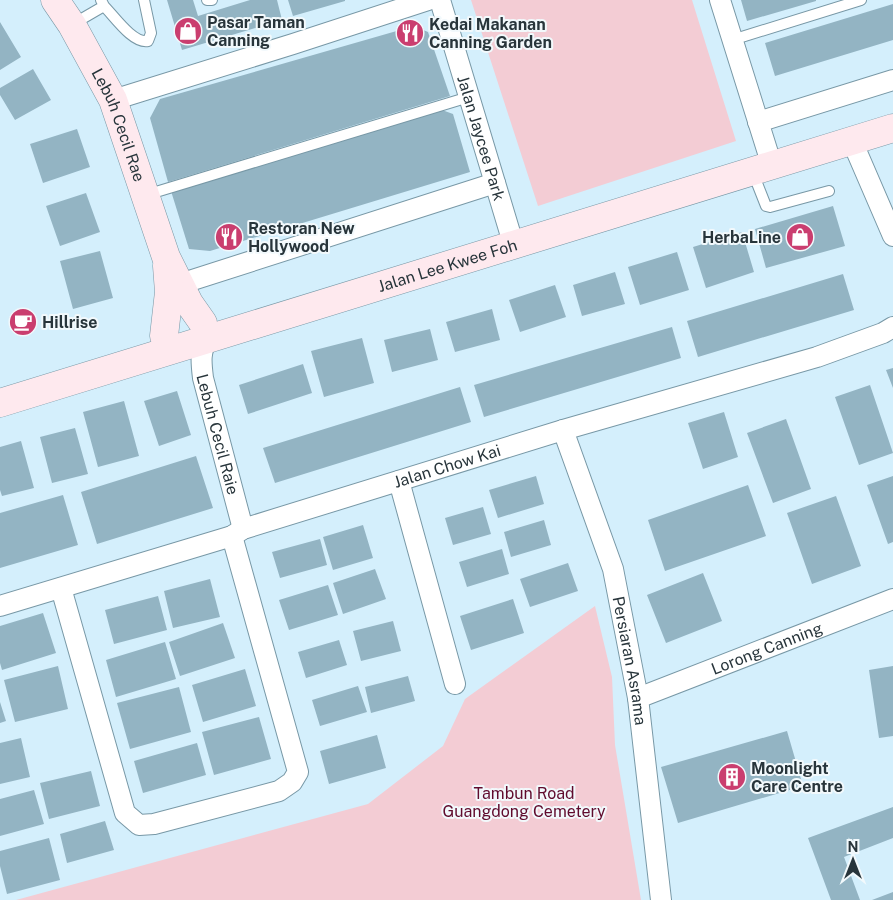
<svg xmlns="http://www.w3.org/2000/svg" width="893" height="900" font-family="'Public Sans',sans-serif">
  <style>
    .green { fill: #f3ccd4 }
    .building { fill: #93b4c3 }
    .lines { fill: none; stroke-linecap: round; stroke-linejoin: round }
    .lane-casing { stroke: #7898a6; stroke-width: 12 }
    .street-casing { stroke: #7898a6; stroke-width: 22 }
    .secondary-casing { stroke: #7898a6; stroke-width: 29 }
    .lane { stroke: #fff; stroke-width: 10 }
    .street { stroke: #fff; stroke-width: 20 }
    .secondary { stroke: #fee9ee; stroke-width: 28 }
    .labels { text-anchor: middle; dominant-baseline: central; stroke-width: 4; stroke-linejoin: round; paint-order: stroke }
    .poi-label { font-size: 16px; font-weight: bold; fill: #28353b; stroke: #f2f9fc; text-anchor: start }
    .street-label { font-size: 16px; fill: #28353b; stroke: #f2f9fc }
    .park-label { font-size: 16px; fill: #600b2d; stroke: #f2f9fc }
  </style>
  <rect width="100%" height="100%" fill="#d4effc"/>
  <path class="green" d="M471,0H692L736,141L538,206Z
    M595,606L612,677L615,745L641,900H16L368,804L443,746L465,699Z"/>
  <path class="building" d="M167,0H193L198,16L250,0H277L282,20L182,50Z
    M288,0H345V1L293,16Z
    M741,0H816V1L747,21Z
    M893,4V40L775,76L765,43Z
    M0,22L21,57L0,70Z
    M414,26L428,32L450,96L168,182L150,118L160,99Z
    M33,69L51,100L15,120L0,95V88Z
    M442,110L453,114L470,172L210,251L189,249L171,191Z
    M77,129L90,167L43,183L30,144Z
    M86,193L100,232L60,246L46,206Z
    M833,206L845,246L766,268L755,229Z
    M742,232L754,272L706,288L693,247Z
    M100,251L113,298L73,309L60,261Z
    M677,252L689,290L640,305L628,267Z
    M615,272L625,304L582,316L573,285Z
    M843,274L854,310L698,357L687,321Z
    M555,285L566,317L520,332L509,300Z
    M492,309L500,340L455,352L446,322Z
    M672,327L681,358L484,417L474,385Z
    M430,329L438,360L392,372L384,340Z
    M362,338L374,383L324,397L311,351Z
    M303,364L312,393L248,414L239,385Z
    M893,368V388L886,370Z
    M870,385L893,453L859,465L835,397Z
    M460,387L471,422L275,483L263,448Z
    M177,391L191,435L159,446L144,401Z
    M124,401L139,456L98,467L83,412Z
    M724,412L738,457L703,469L688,423Z
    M786,419L811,489L773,503L747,433Z
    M75,428L88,474L52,483L40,437Z
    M21,441L34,488L2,496L0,490V447Z
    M196,456L213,508L97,544L81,492Z
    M536,476L544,504L498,518L489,490Z
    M893,476V542L888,544L867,485Z
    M748,485L766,536L665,571L648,520Z
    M63,495L78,545L0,568V513Z
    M836,496L861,566L812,584L787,513Z
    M483,507L491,534L453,545L445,518Z
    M544,520L551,545L511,557L504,532Z
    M363,525L373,558L333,570L323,537Z
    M320,539L327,565L280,578L272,552Z
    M502,549L509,574L467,587L459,562Z
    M568,563L578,591L530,607L520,579Z
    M375,569L386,599L343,614L333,583Z
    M703,573L722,621L666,643L647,595Z
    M210,579L220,617L173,628L164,591Z
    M328,585L338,615L289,630L279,600Z
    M158,596L167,630L114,644L105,610Z
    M513,599L524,633L471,650L460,616Z
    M43,613L56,653L2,670L0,663V626Z
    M393,621L401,651L361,661L353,631Z
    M223,623L235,658L180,676L169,642Z
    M339,640L347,665L306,678L298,652Z
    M165,642L176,679L116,697L106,660Z
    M58,666L68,709L15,722L4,680Z
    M893,666V736L879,738L869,670Z
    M245,669L256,706L203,722L192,685Z
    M408,676L415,701L371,713L365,687Z
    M358,686L367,712L320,726L312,700Z
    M179,687L191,732L130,749L117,703Z
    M0,702L6,721L0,723Z
    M259,717L271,759L214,775L202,732Z
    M787,731L803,786L678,823L661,767Z
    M377,735L386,768L329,784L320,751Z
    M21,738L30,777L0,784V743Z
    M197,743L206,775L143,793L134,761Z
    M91,771L100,806L49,819L40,783Z
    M34,790L44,824L0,836V799Z
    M893,807V838L844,857L860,900H831L808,838Z
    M105,821L114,850L67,863L60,834Z
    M49,838L60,880L7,894L0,866V851Z
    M893,892V900H872Z"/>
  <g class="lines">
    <defs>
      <path id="lane" d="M101,0L104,6C114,16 133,44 148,41L151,33L144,0
        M207,0H212
        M73,24L104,6
        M732,40L861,0
        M753,173L766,206L770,207L829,191
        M146,195L469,97"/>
      <g id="street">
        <path id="s1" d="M440,0L514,246"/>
        <path d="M720,0L768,153"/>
        <path d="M113,100L293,44L428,0"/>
        <path d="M758,122L893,80"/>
        <path d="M852,141L893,236"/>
        <path d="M180,284L495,183"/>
        <path id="s2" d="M207,338C200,354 201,361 203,378L243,529"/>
        <path id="s3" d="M563,430L613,569L638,698L661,900"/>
        <path d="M399,481L455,684"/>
        <path d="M61,588L125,813L139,825L154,824L279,791L292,782L298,772L232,536"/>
        <path id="s4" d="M0,606L232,536L243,529L563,430L817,357L883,333L893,327"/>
        <path id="s5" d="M638,698L893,599"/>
      </g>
      <g id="secondary">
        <path id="s6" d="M55,0L72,25L113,100L166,257L189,303L203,323"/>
        <path d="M164,336L169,292L167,266"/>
        <path id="s7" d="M0,403L893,128"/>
      </g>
    </defs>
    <use href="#lane" class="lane-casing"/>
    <use href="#street" class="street-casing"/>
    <use href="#secondary" class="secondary-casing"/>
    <use href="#lane" class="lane"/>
    <use href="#street" class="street"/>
    <use href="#secondary" class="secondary"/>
  </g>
  <defs>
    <symbol id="shop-disc" viewBox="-11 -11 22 22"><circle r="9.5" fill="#ca3e6f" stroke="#f2f9fc"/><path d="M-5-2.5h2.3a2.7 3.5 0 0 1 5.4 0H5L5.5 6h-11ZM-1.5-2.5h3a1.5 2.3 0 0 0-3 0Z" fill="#fff"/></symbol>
    <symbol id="restaurant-disc" viewBox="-11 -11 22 22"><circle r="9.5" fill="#ca3e6f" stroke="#f2f9fc"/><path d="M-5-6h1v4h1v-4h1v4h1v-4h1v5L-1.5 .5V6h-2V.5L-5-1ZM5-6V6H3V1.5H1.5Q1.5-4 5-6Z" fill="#fff"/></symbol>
    <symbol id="cafe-disc" viewBox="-11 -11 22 22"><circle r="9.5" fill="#ca3e6f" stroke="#f2f9fc"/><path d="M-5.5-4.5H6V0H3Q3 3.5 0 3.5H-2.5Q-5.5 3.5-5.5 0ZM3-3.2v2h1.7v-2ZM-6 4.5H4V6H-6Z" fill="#fff"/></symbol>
    <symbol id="building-disc" viewBox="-11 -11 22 22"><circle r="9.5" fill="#ca3e6f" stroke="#f2f9fc"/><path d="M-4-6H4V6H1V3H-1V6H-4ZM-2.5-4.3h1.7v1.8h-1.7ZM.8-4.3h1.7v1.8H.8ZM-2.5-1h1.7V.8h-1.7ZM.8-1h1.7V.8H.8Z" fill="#fff"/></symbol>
  </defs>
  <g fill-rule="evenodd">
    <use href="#shop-disc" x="172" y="15" width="32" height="32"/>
    <use href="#restaurant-disc" x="394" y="17" width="32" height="32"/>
    <use href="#restaurant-disc" x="213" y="221" width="32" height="32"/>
    <use href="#shop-disc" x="784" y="221" width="32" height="32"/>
    <use href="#cafe-disc" x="7" y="306" width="32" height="32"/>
    <use href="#building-disc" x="716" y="761" width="32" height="32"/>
  </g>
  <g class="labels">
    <g class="poi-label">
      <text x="207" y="22">Pasar Taman<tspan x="207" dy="18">Canning</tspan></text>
      <text x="429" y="24">Kedai Makanan<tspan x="429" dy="18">Canning Garden</tspan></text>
      <text x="248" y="228">Restoran New<tspan x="248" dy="18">Hollywood</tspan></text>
      <text x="781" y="237" text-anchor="end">HerbaLine</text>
      <text x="42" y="322">Hillrise</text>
      <text x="751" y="768">Moonlight<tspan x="751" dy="18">Care Centre</tspan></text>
    </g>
    <g class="street-label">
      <text stroke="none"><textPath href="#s6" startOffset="141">Lebuh Cecil Rae</textPath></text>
      <text stroke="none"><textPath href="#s1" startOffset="144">Jalan Jaycee Park</textPath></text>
      <text stroke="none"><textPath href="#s7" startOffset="468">Jalan Lee Kwee Foh</textPath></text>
      <text stroke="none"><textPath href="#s2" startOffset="99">Lebuh Cecil Raie</textPath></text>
      <text stroke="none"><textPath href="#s4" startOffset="469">Jalan Chow Kai</textPath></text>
      <text stroke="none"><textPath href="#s5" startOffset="138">Lorong Canning</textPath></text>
      <text stroke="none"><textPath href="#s3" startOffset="241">Persiaran Asrama</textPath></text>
    </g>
    <g class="park-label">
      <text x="524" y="793">Tambun Road<tspan x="524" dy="18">Guangdong Cemetery</tspan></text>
    </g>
  </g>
  <g transform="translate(853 860)" stroke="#f2f9fc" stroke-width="4" paint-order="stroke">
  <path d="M0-4L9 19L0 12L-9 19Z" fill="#28353b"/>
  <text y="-8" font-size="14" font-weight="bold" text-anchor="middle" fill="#28353b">N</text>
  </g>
</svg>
